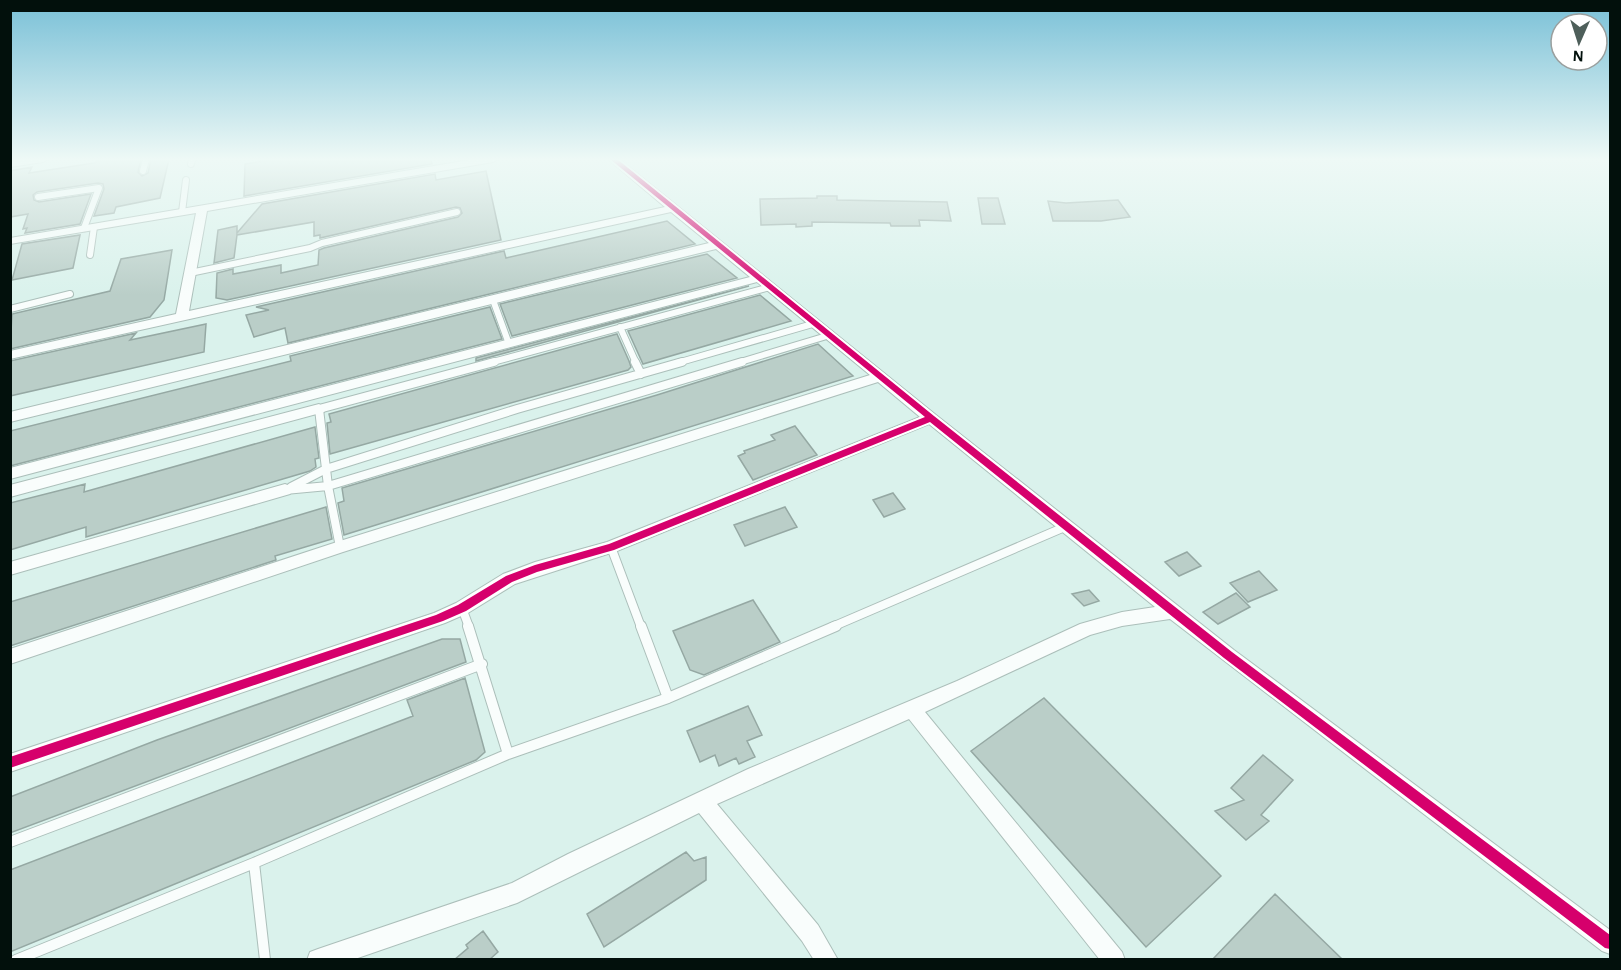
<svg xmlns="http://www.w3.org/2000/svg" width="1621" height="970" font-family="'Alegreya Sans',sans-serif">
  <style>
    .building { fill: #bacec8; stroke: #95a8a3; stroke-width: 1.5 }
    .lines { fill: none; stroke-linecap: round; stroke-linejoin: round }
    .service-far2-casing { stroke: #acbfba; stroke-width: 8 }
    .service-far1-casing { stroke: #acbfba; stroke-width: 10 }
    .service-casing { stroke: #acbfba; stroke-width: 12 }
    .minor-casing { stroke: #acbfba; stroke-width: 2 }
    .service-far2 { stroke: #f9fdfc; stroke-width: 6 }
    .service-far1 { stroke: #f9fdfc; stroke-width: 8 }
    .service { stroke: #f9fdfc; stroke-width: 10 }
    .minor { fill: #f9fdfc; fill-rule: evenodd }
    .cycleway-casing { stroke: #fff; stroke-width: 4 }
    .cycleway { fill: #d6006c; fill-rule: evenodd }
  </style>
  <rect width="100%" height="100%" fill="#daf2ec"/>
  <path class="building" d="M100,159H141L138,172L142,176L148,173L151,159H169L160,198L116,207L114,213L94,216L104,189L103,184L98,183L37,192L33,195L34,200L39,202L91,194L80,224L25,233L27,228L23,229L28,214L10,217V171L32,167L29,173L94,163Z
    M275,159H431L432,164L244,196L245,164Z
    M486,171L501,240L227,300L216,298L217,273L233,269V274L281,265V273L318,265L319,250L324,248L458,217L462,213L460,208L456,207L320,238V235L314,236V222L237,235L234,258L214,263L218,230L237,226V233L262,204L435,174L436,180Z
    M817,196H837V200L947,202L951,221L919,220L920,226H891L890,223L812,222V226L796,227V224L761,225L760,199L817,198Z
    M978,198H998L1005,224H982Z
    M1118,200L1130,217L1101,221H1053L1048,201L1066,203Z
    M667,221L695,244L288,343L285,328L254,337L246,315L269,310L256,307L504,251L506,258Z
    M80,235L73,268L12,280L22,244Z
    M172,250L164,300L150,317L10,349L12,314L110,291L121,259Z
    M707,254L737,278L512,336L500,304Z
    M749,286L494,356L476,361V358Z
    M760,295L791,321L643,364L628,331Z
    M490,307L502,339L10,466V431L291,361L290,356Z
    M206,324L204,352L10,396V361L136,333L130,340Z
    M617,334L629,361L631,367L628,370L330,454L327,423L331,422L329,414Z
    M818,344L853,376L344,535L338,503L344,501L342,488L657,395Z
    M795,426L817,455L753,480L738,456L745,453L744,451L775,440L771,435Z
    M315,427L319,458L315,459L316,467L310,471L86,537V527L10,550V503L85,484L84,492Z
    M893,493L905,509L884,517L873,500Z
    M326,507L332,539L275,556L276,560L10,646V602Z
    M785,507L797,527L745,546L734,525Z
    M1187,552L1201,566L1179,576L1165,562Z
    M1259,571L1277,590L1248,602L1230,583Z
    M1089,590L1099,601L1084,606L1072,594Z
    M1236,593L1250,607L1218,624L1203,612Z
    M753,600L780,642L704,675L690,670L673,631Z
    M442,639H460L466,662L10,833V797L157,740Z
    M465,678L485,752L476,760L10,952V870L413,716L407,700Z
    M1044,698L1221,876L1146,947L971,751Z
    M748,706L762,735L747,741L755,757L739,764L736,758L719,766L715,755L700,762L687,731Z
    M1263,755L1293,780L1261,815L1269,821L1246,840L1215,811L1244,800L1231,788Z
    M686,852L694,861L706,857V880L604,947L587,914Z
    M1275,894L1343,960H1212Z
    M483,931L498,952L489,960H454L468,948L466,945Z"/>
  <g class="lines">
    <defs>
      <path id="service-far2" d="M191,164L192,159
        M143,171L146,159
        M38,197L99,188L84,228
        M182,212L186,180
        M90,255L94,227
        M190,273L310,248L322,243L457,212
        M493,300L509,344
        M10,309L70,294
        M620,327L636,363
        M489,363L770,287
        M677,363L816,323
        M737,363L830,335"/>
      <path id="service-far1" d="M635,362L641,374
        M291,487L326,469L517,409L682,362
        M285,490L328,486L742,362
        M340,547L328,486L319,409L494,362
        M611,547L641,627
        M462,608L469,627
        M832,627L1067,526"/>
      <path id="service" d="M468,626L508,754
        M641,626L668,698
        M10,842L482,664
        M254,863L265,960
        M16,960L254,863L508,754L668,698L836,626"/>
      <path id="minor" d="M22,159H48L43,162L10,167V161Z
        M475,159H498L493,162L207,211L189,311L665,207L608,159H619L936,415L1234,650L1610,930V954L1602,951L1170,619L1122,626L1090,635L925,712L1122,952L1125,960H1100L909,719L717,804L818,925L838,960H814L802,941L699,813L517,903L352,960H307L310,952L318,949L512,883L568,854L748,769L957,681L1080,624L1122,612L1155,607L929,424L617,551L515,584L468,613L445,623L10,772V754L434,613L456,603L503,574L535,562L607,542L920,417L878,382L343,552L10,664V649L340,541L870,375L757,282L10,479V468L750,277L716,249L10,422V412L709,243L671,212L10,359V351L176,314L196,213L10,244V238Z
        M319,404L326,409L324,412L10,497V485Z
        M285,484L290,486L293,490L290,494L10,575V562Z"/>
    </defs>
    <use href="#service-far2" class="service-far2-casing"/>
    <use href="#service-far1" class="service-far1-casing"/>
    <use href="#service" class="service-casing"/>
    <use href="#minor" class="minor-casing"/>
    <use href="#service-far2" class="service-far2"/>
    <use href="#service-far1" class="service-far1"/>
    <use href="#service" class="service"/>
    <use href="#minor" class="minor"/>
    <defs>
      <path id="cycleway" d="M610,159H617L934,416L1232,652L1610,935V949L1605,948L1224,658L930,422L614,550L537,572L512,582L466,611L443,621L10,768V757L436,615L458,605L506,576L535,565L609,544L925,417Z"/>
    </defs>
    <use href="#cycleway" class="cycleway-casing"/>
    <use href="#cycleway" class="cycleway"/>
  </g>
  <linearGradient id="sky" x2="0" y2="1"><stop stop-color="#79c0d7"/><stop offset="0.54" stop-color="#eef9f6"/><stop offset="1" stop-color="#eef9f6" stop-opacity="0"/></linearGradient>
  <rect width="1621" height="295" fill="url(#sky)"/>
  <rect width="1621" height="970" fill="none" stroke="#02100c" stroke-width="24"/>
  <g transform="translate(1579 42) rotate(183)"><circle r="28" fill="#ffffff" stroke="#9a9f9e" stroke-width="1.5"/>
  <path d="M0-4.5L10 22L0 15L-10 22Z" fill="#4e5f5a"/>
  <text y="-9" font-size="16" font-weight="bold" text-anchor="middle" fill="#02100c">N</text>
  </g>
</svg>
